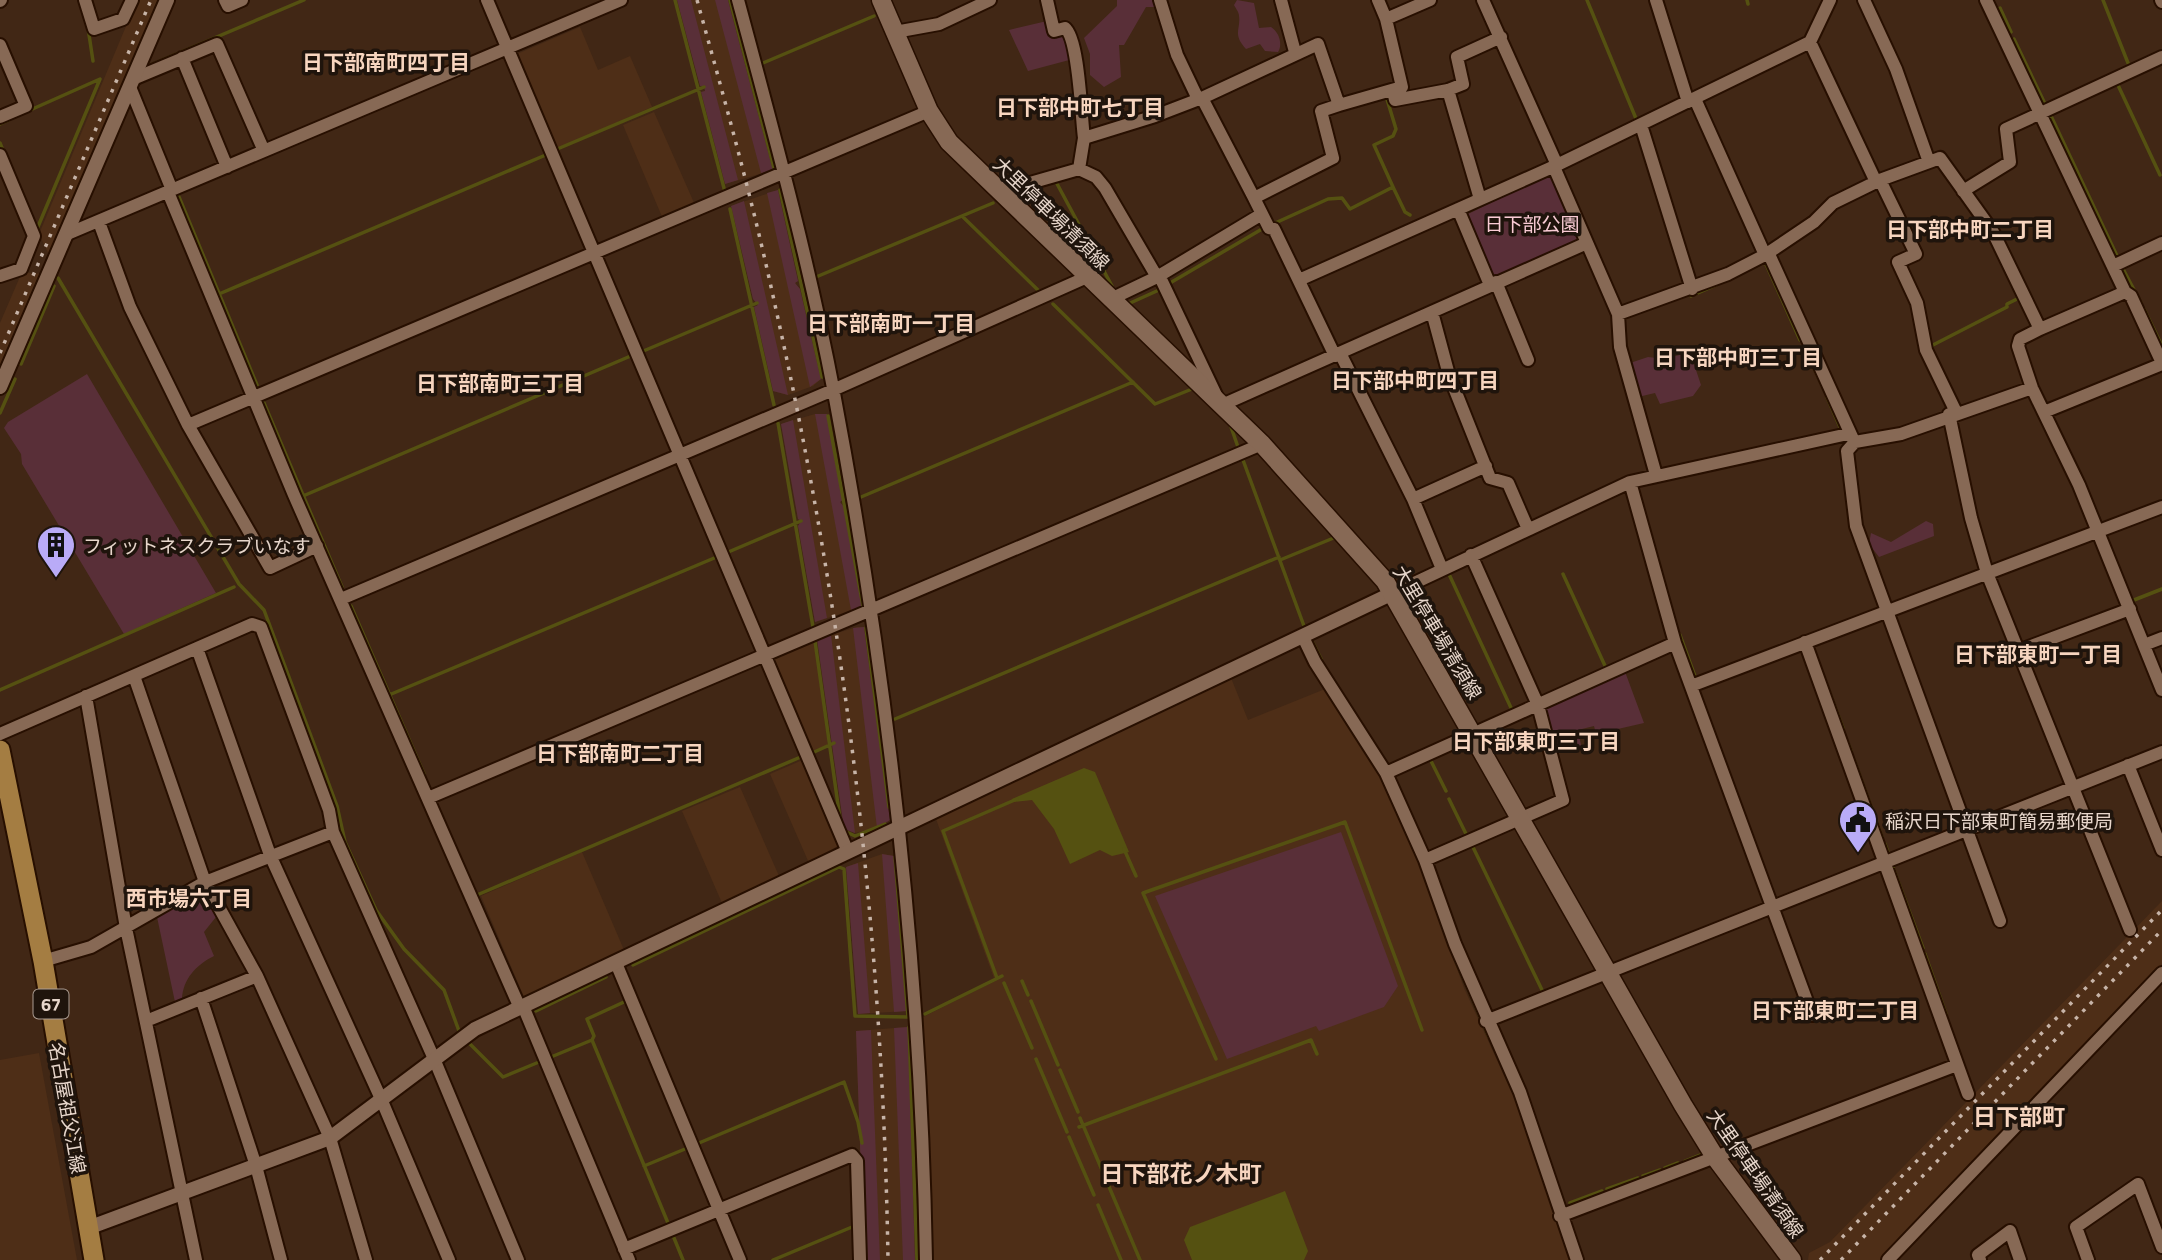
<svg xmlns="http://www.w3.org/2000/svg" width="2162" height="1260" font-family="'Titillium Web','Noto Sans JP',sans-serif">
  <style>
    .built { fill: #4e2e17 }
    .green { fill: #592f38 }
    .water { fill: #555111 }
    .lines { fill: none; stroke-linecap: round; stroke-linejoin: round }
    .stream { stroke: #555111; stroke-width: 3.5 }
    .minor-casing { stroke: #270f00; stroke-width: 16 }
    .tertiary-casing { stroke: #270f00; stroke-width: 18 }
    .secondary-casing { stroke: #270f00; stroke-width: 21 }
    .primary-casing { stroke: #270f00; stroke-width: 23 }
    .minor { stroke: #876955; stroke-width: 12 }
    .tertiary { stroke: #876955; stroke-width: 14 }
    .secondary { stroke: #876955; stroke-width: 18 }
    .primary { stroke: #a47d42; stroke-width: 19 }
    .rail { stroke: #c7b4a8; stroke-width: 3.5; stroke-dasharray: 3.5 7; stroke-linecap: butt }
    .labels { text-anchor: middle; dominant-baseline: central; stroke-width: 7; stroke-linejoin: round; paint-order: stroke }
    .shield { fill: #1f140c; stroke: #ab9c92; stroke-width: 2 }
    .shield-label { font-size: 18px; font-weight: bold; fill: #e7d6cb }
    .street-label { font-size: 19px; fill: #e7d6cb; stroke: #1f140c }
    .park-label { font-size: 19px; fill: #faccd5; stroke: #1f140c }
    .poi-label { font-size: 19px; fill: #e7d6cb; stroke: #1f140c; text-anchor: start }
    .neighbourhood-label { font-size: 21px; font-weight: bold; fill: #f7d5bf; stroke: #1f140c }
    .quarter-label { font-size: 23px; font-weight: bold; fill: #f7d5bf; stroke: #1f140c }
  </style>
  <rect width="100%" height="100%" fill="#412715"/>
  <path class="built" d="M137,0H160L50,257L39,234Z
    M677,0H728L773,170L725,184L701,92L705,91L704,86H700Z
    M580,27L598,70L630,56L652,107L557,149L517,54Z
    M654,112L695,205L663,219L623,125Z
    M778,190L798,281L795,283L800,289L821,379L813,386L788,395L773,391L754,307L758,305L753,299L731,206Z
    M22,272L42,274L0,375V323Z
    M815,414H827L843,500L840,502L845,508L862,607L815,622L798,526L801,521L798,519L781,424Z
    M857,627H864L890,820L877,828L855,833L844,829L817,639Z
    M814,640L828,745L812,751L771,659Z
    M1231,678L1248,720L1325,689L1379,775L1418,862L1464,988L1517,1104L1572,1260H934L923,1017L995,981L936,819Z
    M805,759L841,844L809,863L770,774Z
    M740,787L779,876L722,903L682,811Z
    M582,852L624,950L524,997L481,896Z
    M882,854L894,856L907,1011L858,1014L846,867Z
    M2162,901V964L1880,1260H1808L1809,1253L1830,1242Z
    M908,1027L915,1260H864L856,1031Z
    M39,1053L77,1260H0V1060Z"/>
  <path class="green" d="M677,0H691L738,180L725,184L701,92L705,91L704,86H700Z
    M715,0H728L773,170L761,173Z
    M1117,0H1155L1157,7H1146L1124,45H1119L1121,77L1104,87L1090,75V54L1084,38L1117,6Z
    M1237,0L1254,3L1259,28L1271,27C1279,32 1283,44 1278,52L1265,51L1260,44L1246,49C1232,34 1241,29 1239,16C1239,12 1236,9 1234,5Z
    M1047,21L1063,32L1073,59L1028,71L1009,30Z
    M1552,173L1579,238L1577,242L1495,278L1490,275L1466,215Z
    M778,190L798,281L795,283L800,289L821,379L810,387L767,193Z
    M744,201L788,395L773,391L754,307L758,305L753,299L731,206Z
    M1690,352L1701,385L1693,396L1660,404L1655,393L1638,397L1630,363L1648,357L1665,359Z
    M87,374L216,593L124,634L22,464L21,454L4,428L8,422Z
    M815,414H827L843,500L840,502L845,508L862,607L851,610Z
    M793,420L827,618L815,622L798,526L801,521L798,519L781,424Z
    M1926,521L1933,524L1934,536L1879,557L1869,544L1871,533L1891,542Z
    M864,627L890,820L877,828L853,628Z
    M831,635L855,833L844,829L817,639Z
    M1624,669L1644,723L1596,734L1594,726L1578,730L1582,750L1556,753L1544,705Z
    M1341,832L1398,986L1384,1007L1319,1031L1316,1026L1227,1059L1155,896Z
    M882,854L894,856L907,1011L894,1012Z
    M858,863L870,1013L858,1014L846,867Z
    M198,893L204,895L216,917L204,932L214,956C196,965 183,979 182,999L175,1002L157,917Z
    M908,1027L915,1260H903L894,1028Z
    M871,1030L880,1260H864L856,1031Z"/>
  <path class="water" d="M1084,768L1095,772L1129,852L1112,856L1100,850L1070,864L1054,829L1032,800L1013,802L1012,799Z
    M1285,1191L1308,1251L1304,1260H1192L1184,1240L1190,1227Z"/>
  <g class="lines">
    <path class="stream" d="M675,0L725,192
      M730,0L774,168
      M1587,0L1637,121
      M1747,0L1748,4
      M2103,0L2130,68
      M2000,8L2011,32
      M88,28L93,61
      M2014,39L2046,106
      M763,63L874,16
      M148,66L304,0
      M2117,83L2160,175
      M1386,96L1396,129L1393,136L1374,145L1393,187
      M28,111L100,79L37,229
      M2051,116L2118,258
      M0,124L9,120
      M0,143L4,153
      M555,150L704,87
      M1055,180L1112,286
      M780,190L822,377
      M179,197L257,385
      M730,209L774,405
      M962,216L1041,293
      M1273,224L1328,199L1342,198L1350,209L1393,187L1405,212L1410,215
      M1760,262L1766,264L1800,340
      M2122,267L2141,303
      M816,277L993,203
      M58,278L239,584L264,610L337,806L345,842L376,910L404,949L444,990L459,1031
      M1170,283L1262,229
      M219,294L548,154
      M1691,296L1716,285
      M1053,304L1155,404L1192,389
      M1128,304L1159,290
      M2144,309L2162,346
      M1931,346L2007,307V304L2019,298L2017,294
      M1804,347L1823,387
      M641,352L757,303
      M21,364L54,286
      M1827,397L1840,427
      M264,403L342,587
      M0,413L15,379
      M828,416L863,606
      M778,423L813,627
      M1230,424L1239,450
      M1243,460L1304,626
      M303,496L633,355
      M861,497L1133,382
      M726,553L801,521
      M1280,560L1336,537
      M1448,572L1512,710
      M1563,574L1606,668
      M2134,600L2162,589
      M351,606L424,774
      M866,628L889,807
      M1680,635L1696,679
      M815,641L840,819
      M1312,641L1321,659
      M1824,678L1843,728
      M0,690L234,587
      M389,695L719,556
      M895,719L1279,557
      M1847,741L1851,751
      M812,753L834,743
      M1430,759L1446,791
      M1854,760L1882,837
      M1449,799L1467,836
      M842,830L855,836L885,824
      M1471,843L1543,992
      M1885,844L1889,855
      M1124,849L1136,876
      M1892,865L1923,948
      M477,895L803,756
      M1925,954L1946,1014
      M1456,961L1489,1037
      M633,965L839,867L844,869L855,1016L908,1017L895,857
      M997,978L943,831L1017,799
      M1022,981L1028,995
      M1004,983L1032,1048
      M1031,1001L1058,1065
      M536,1011L606,977
      M925,1014L1002,976
      M909,1027L917,1260
      M592,1040L594,1036L587,1019L624,1002
      M470,1044L503,1077L539,1062
      M551,1057L592,1040L668,1223
      M1036,1059L1067,1132
      M1216,1059L1143,893L1345,822L1422,1030
      M1060,1070L1078,1112
      M1080,1118L1140,1260
      M1079,1127L1311,1040L1317,1054
      M1069,1137L1094,1195
      M699,1143L844,1082L858,1122L862,1143
      M1685,1161L1700,1155
      M644,1166L685,1149
      M1665,1168L1678,1163
      M1643,1176L1660,1170
      M1607,1189L1638,1178
      M1570,1203L1602,1191
      M1098,1205L1121,1260
      M672,1233L683,1260
      M773,1260L852,1227"/>
    <defs>
      <path id="minor" d="M85,0L94,29L123,19L132,0
        M225,0L228,6L242,0
        M487,0L848,852
        M738,0C773,130 809,261 834,393C888,679 921,968 926,1260
        M1047,0L1054,31L1065,28C1079,39 1081,116 1084,138
        M1160,0L1177,55L1198,99
        M1281,0L1295,52
        M1483,0L1557,165
        M1656,0L1688,102
        M1864,0L1896,69L1929,162
        M1986,0L2125,292L2131,296L2162,363
        M2161,0L2162,2
        M0,1L1,0
        M1386,19L1430,0
        M895,32L939,24L990,0
        M1810,42L1876,182
        M0,45L26,106L0,117
        M182,58L227,167
        M133,79L217,44L264,151
        M130,87L172,190
        M1393,90L1395,100L1448,90L1463,84L1457,57L1501,37
        M1448,90L1480,199
        M1202,98L1254,198
        M1695,99L1765,255
        M1339,105L1402,87L1386,19L1378,0
        M1641,125L1692,289
        M0,155L34,236L21,269L0,276
        M1554,167L1618,314L1620,347L1656,475
        M1079,169L1096,177L1105,188L1157,277
        M1880,180L1916,254L1898,262L1917,303L1926,350L1956,412
        M1963,191L2010,162L2006,129L2162,57
        M168,192L294,495L520,1008
        M999,192L1079,169L1084,138L1155,116L1202,98L1318,44L1339,105L1321,111L1333,158L1254,198L1269,228L1274,229L1335,356
        M1458,209L1490,285
        M99,222L130,307L188,425L270,568L317,546
        M65,235L621,0
        M1768,252L1853,439
        M2113,266L2162,243
        M1159,275L1216,395
        M1299,280L1557,165L1810,42L1830,0
        M1496,282L1528,360
        M1111,299L1157,277L1262,214
        M1432,312L1449,375L1490,478L1508,483L1528,529
        M1618,314L1728,274L1765,255L1814,222L1833,203L1880,180L1940,158L1993,232L2040,329L2020,339L2018,346L2032,388L2079,485L2162,690
        M2040,329L2125,292
        M1340,353L1413,499L1442,569
        M1222,405L1587,243
        M2044,412L2162,364
        M1949,414L1971,518L1987,573L2130,930
        M188,425L929,111
        M1630,482L1675,643L1812,1015
        M1413,499L1486,466
        M1393,593L1630,482L1848,434
        M341,599L833,390L1087,277
        M1303,637L1315,662L1386,773L1425,860L1455,944L1520,1092L1577,1260
        M1805,642L1968,1094
        M2144,645L2162,638
        M197,648L270,855L382,1101L449,1260
        M2018,651L2130,609
        M134,676L205,882L257,976L330,1138L366,1260
        M1691,686L2162,507
        M86,696L126,928L196,1260
        M0,734L252,624L261,627L329,810L333,832L435,1061L518,1260
        M2128,765L2162,850
        M1386,773L1675,643
        M428,798L1262,444
        M1425,860L1563,800L1538,705L1471,555
        M2000,921L1856,526L1847,451L1855,442L1901,434L2032,388
        M43,961L91,947L205,882L333,832
        M616,963L740,1260
        M201,998L256,1166L281,1260
        M523,1006L629,1260
        M146,1021L257,976
        M1486,1021L2162,752
        M1560,1216L1957,1065
        M624,1249L852,1155L857,1161L860,1260
        M1888,1260L2162,973
        M1980,1260L1978,1255L2010,1231L2020,1260
        M2088,1260L2076,1227L2138,1184L2162,1247"/>
      <path id="tertiary" d="M0,387L167,0
        M88,1228L330,1138L475,1029L1393,593"/>
      <path id="secondary" d="M881,0L929,111L949,142L1262,444L1385,581L1683,1105L1715,1157L1792,1260"/>
      <path id="primary" d="M0,750L43,961L94,1260"/>
    </defs>
    <use href="#minor" class="minor-casing"/>
    <use href="#tertiary" class="tertiary-casing"/>
    <use href="#secondary" class="secondary-casing"/>
    <use href="#primary" class="primary-casing"/>
    <use href="#minor" class="minor"/>
    <use href="#tertiary" class="tertiary"/>
    <use href="#secondary" class="secondary"/>
    <use href="#primary" class="primary"/>
    <path class="rail" d="M697,0C725,101 753,202 775,305C845,618 883,940 888,1260
      M0,353L151,0
      M1820,1260L2162,910
      M1841,1260L2162,930"/>
  </g>
  <defs>
    <symbol id="building-pin" viewBox="-11 -11 22 30"><path d="M0 17L-7.5 6A9.5 9.5 0 1 1 7.5 6Z" fill="#b9abf7" stroke="#1f140c"/><path d="M-4-6H4V6H1V3H-1V6H-4ZM-2.5-4.3h1.7v1.8h-1.7ZM.8-4.3h1.7v1.8H.8ZM-2.5-1h1.7V.8h-1.7ZM.8-1h1.7V.8H.8Z" fill="#111"/></symbol>
    <symbol id="civic-pin" viewBox="-11 -11 22 30"><path d="M0 17L-7.5 6A9.5 9.5 0 1 1 7.5 6Z" fill="#b9abf7" stroke="#1f140c"/><path d="M-.6-6.5H3V-4.5H.6V-3L4-1V1h2V6H-6V1h2V-1L-.6-3ZM-1.2 2.5V6h2.4V2.5Z" fill="#111"/></symbol>
  </defs>
  <g fill-rule="evenodd">
    <use href="#building-pin" x="34" y="523" width="44" height="60"/>
    <use href="#civic-pin" x="1836" y="798" width="44" height="60"/>
  </g>
  <g class="labels">
    <rect class="shield" x="33.5" y="989.5" width="35" height="29" rx="5"/>
    <g class="shield-label">
      <text x="51" y="1004">67</text>
    </g>
    <g class="street-label">
      <text transform="translate(1052 213) rotate(44)">大里停車場清須線</text>
      <text transform="translate(1438 632) rotate(59)">大里停車場清須線</text>
      <text transform="translate(68 1108) rotate(80)">名古屋祖父江線</text>
      <text transform="translate(1756 1173) rotate(55)">大里停車場清須線</text>
    </g>
    <g class="park-label">
      <text x="1532" y="223">日下部公園</text>
    </g>
    <g class="poi-label">
      <text x="83" y="545">フィットネスクラブいなす</text>
      <text x="1885" y="820">稲沢日下部東町簡易郵便局</text>
    </g>
    <g class="neighbourhood-label">
      <text x="386" y="62">日下部南町四丁目</text>
      <text x="1080" y="107">日下部中町七丁目</text>
      <text x="1970" y="229">日下部中町二丁目</text>
      <text x="891" y="323">日下部南町一丁目</text>
      <text x="1738" y="357">日下部中町三丁目</text>
      <text x="1415" y="380">日下部中町四丁目</text>
      <text x="500" y="383">日下部南町三丁目</text>
      <text x="2038" y="654">日下部東町一丁目</text>
      <text x="1536" y="741">日下部東町三丁目</text>
      <text x="620" y="753">日下部南町二丁目</text>
      <text x="189" y="898">西市場六丁目</text>
      <text x="1835" y="1010">日下部東町二丁目</text>
    </g>
    <g class="quarter-label">
      <text x="2019" y="1116">日下部町</text>
      <text x="1181" y="1173">日下部花ノ木町</text>
    </g>
  </g>
</svg>
